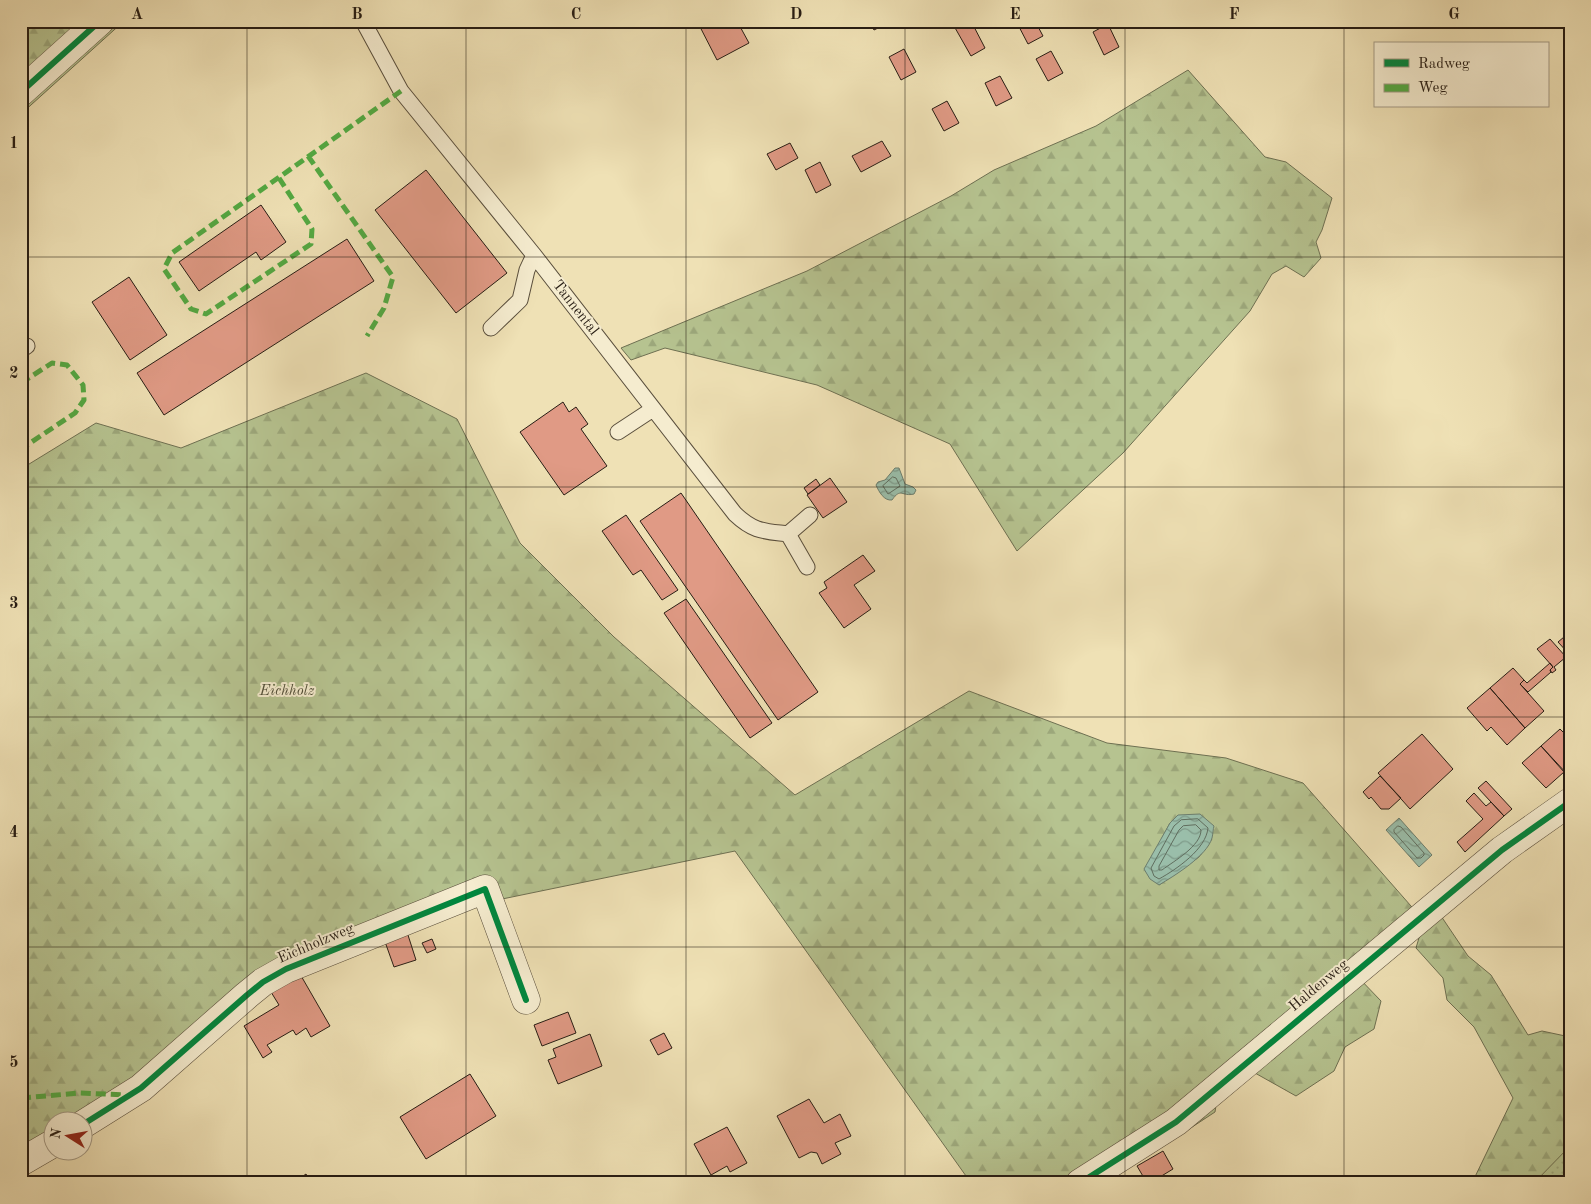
<svg xmlns="http://www.w3.org/2000/svg" width="1591" height="1204" font-family="'Old Standard TT',serif">
  <style>
    .forest { fill: url(#forest-firs); stroke: #6e7052; fill-rule: evenodd }
    .park { fill: url(#park-dots); stroke: #6e7052 }
    .water { fill: url(#water-waves); stroke: #6c7e6e }
    .lines { fill: none; stroke-linecap: round; stroke-linejoin: round }
    .shore { stroke: #606e5f; stroke-width: 1 }
    .building { fill: #e09a85; stroke: #271d14 }
    .service-casing { stroke: #594e3c; stroke-width: 17 }
    .minor-casing { stroke: #594e3c; stroke-width: 29 }
    .service { stroke: #f5eccf; stroke-width: 15 }
    .minor { stroke: #f5eccf; stroke-width: 28 }
    .quiet { stroke: #53a942; stroke-width: 5; stroke-dasharray: 10 5; stroke-linecap: butt }
    .cycleway-casing { stroke: #f5eccf; stroke-width: 9 }
    .cycleway { stroke: #00873e; stroke-width: 6 }
    .grid { fill: none; stroke: #271d14; stroke-width: 1; stroke-opacity: 0.55 }
    .labels { text-anchor: middle; dominant-baseline: central; stroke-width: 4; stroke-linejoin: round; paint-order: stroke }
    .street-label { font-size: 15px; fill: #271d14; stroke: #f5eccf }
    .park-label { font-size: 15px; font-style: italic; fill: #524f39; stroke: #f5eccf }
    .neatline { fill: none; stroke: #271d14; stroke-width: 2 }
    .grid-label { font-size: 16px; text-anchor: middle; font-weight: bold; fill: #271d14 }
  </style>
  <defs>
    <pattern id="forest-firs" width="22" height="20" patternUnits="userSpaceOnUse" patternTransform="scale(1.25)"><rect width="22" height="20" fill="#b6c390"/><path d="M5 1l3.5 6h-7zM16 11l3.5 6h-7z" fill="#9ca77b"/></pattern>
    <pattern id="park-dots" width="8" height="8" patternUnits="userSpaceOnUse" patternTransform="scale(1.25)"><rect width="8" height="8" fill="#b6c390"/><path d="M2 2h.1M6 6h.1" fill="none" stroke="#9ca77b" stroke-width="1.8" stroke-linecap="round"/></pattern>
    <pattern id="water-waves" width="16" height="10" patternUnits="userSpaceOnUse" patternTransform="scale(1.25)"><rect width="16" height="10" fill="#9abeaa"/><path d="M0 5q4-4 8 0t8 0" fill="none" stroke="#7e9a89"/></pattern>
  </defs>
  <rect width="100%" height="100%" fill="#efe1b5"/>
  <filter id="stains"><feTurbulence type="fractalNoise" baseFrequency=".004" numOctaves="4"/><feColorMatrix values="0 0 0 0 .2 0 0 0 0 .09 0 0 0 0 .02 0 0 0 .5 -.17"/></filter>
  <radialGradient id="worn" r=".72"><stop offset=".6" stop-color="#630" stop-opacity="0"/><stop offset="1" stop-color="#630" stop-opacity=".3"/></radialGradient>
  <path class="forest" d="M21,21H124L21,114Z
    M1188,70L1265,157L1286,162L1332,198L1322,230L1316,242L1321,258L1304,277L1286,266L1272,274L1250,311L1123,453L1017,551L950,444L817,385L665,348L631,360L621,348L807,271L951,196L994,170L1096,126Z
    M366,373L457,419L520,543L614,637L795,795L969,691L1107,743L1226,758L1303,783L1418,914L1356,975L1381,1001L1374,1029L1345,1047L1334,1071L1296,1096L1255,1073L1219,1086L1215,1112L1151,1154L1095,1183H971L735,851L444,911L267,982L82,1122H52V1144L21,1164V469L96,423L181,448ZM1170,823L1212,839L1199,857L1159,885L1162,838Z
    M1441,916L1468,956L1491,975L1528,1035L1542,1031L1570,1037V1183H1472L1513,1098L1474,1027L1447,1000L1443,978L1416,948L1421,931Z"/>
  <path class="park" d="M1570,1146V1183H1534Z"/>
  <path class="water" d="M895,468H899L905,484L913,487L916,490L914,494C902,497 901,487 892,500C884,501 879,492 876,485L878,482L885,480Z
    M1200,814L1214,826C1213,829 1213,834 1212,838C1207,856 1174,876 1159,885L1150,879L1144,869L1170,823L1178,815Z
    M1399,818L1432,855L1419,867L1386,830Z"/>
  <g class="lines">
    <path class="shore" d="M893,477L896,478L900,486L888,494L883,486Z
      M1198,819L1208,828C1206,849 1177,869 1159,879L1154,876L1151,868L1174,826L1181,820Z
      M1196,825L1201,830C1201,846 1174,861 1162,870H1159V866L1179,830L1183,826Z
      M1398,826L1401,827L1424,853V855L1421,858H1417L1394,832V830Z"/>
  </g>
  <path class="building" d="M697,21H737L749,43L717,60Z
    M869,21H889L890,22L874,30Z
    M964,21H971L985,48L971,56L954,26Z
    M1016,21H1035L1043,36L1028,44Z
    M1108,24L1119,47L1104,55L1093,32Z
    M904,49L916,72L901,80L889,57Z
    M1051,51L1063,73L1048,81L1036,59Z
    M1000,76L1012,98L996,106L985,83Z
    M947,101L959,123L944,131L932,109Z
    M882,141L891,156L861,172L852,156Z
    M790,143L798,158L776,170L767,154Z
    M820,162L831,185L816,193L805,170Z
    M426,170L507,273L456,313L375,210Z
    M261,205L286,242L261,260L256,252L199,291L179,262Z
    M347,239L374,281L164,415L137,373Z
    M129,277L167,335L130,360L92,302Z
    M563,402L569,412L576,407L588,424L581,429L607,466L564,495L520,432Z
    M830,478L847,502L823,518L807,495Z
    M816,479L820,485L808,494L804,488Z
    M681,493L818,692L778,720L640,521Z
    M626,515L678,590L662,600L641,570L633,575L602,531Z
    M863,555L875,571L854,585L871,609L844,628L819,593L827,588L824,582Z
    M686,599L772,723L750,738L664,613Z
    M1570,632V654H1569L1558,642Z
    M1550,639L1566,657L1554,667L1556,670L1552,673L1550,670L1553,667L1537,649Z
    M1550,663L1553,667L1550,670L1551,672L1528,692L1520,684L1524,680L1527,683Z
    M1513,668L1524,680L1520,684L1544,711L1525,728L1490,688Z
    M1490,688L1525,728L1507,745L1491,727L1487,731L1467,708Z
    M1560,729L1570,739V773L1568,775L1541,746Z
    M1422,734L1453,769L1410,809L1378,773Z
    M1541,746L1564,772L1546,788L1522,763Z
    M1380,776L1401,798L1389,809H1381L1371,797L1369,799L1363,792Z
    M1486,781L1512,809L1504,816L1478,788Z
    M1474,793L1486,806L1491,802L1504,816L1465,852L1457,842L1483,819L1466,801Z
    M407,932L416,960L394,967L384,939Z
    M432,939L436,949L427,953L422,943Z
    M300,974L330,1026L311,1037L306,1028L296,1035L293,1030L267,1045L272,1052L263,1058L244,1026L279,1005L271,992Z
    M568,1012L576,1033L542,1046L534,1025Z
    M664,1033L672,1048L658,1055L650,1040Z
    M590,1034L602,1066L558,1084L548,1060L556,1057L553,1049Z
    M470,1074L496,1116L426,1159L400,1117Z
    M809,1099L824,1123L840,1114L851,1136L835,1143L841,1154L822,1164L817,1153L811,1152L799,1158L777,1116Z
    M727,1127L747,1163L730,1172L727,1166L711,1175L694,1144Z
    M1163,1151L1173,1169L1150,1183H1147L1137,1166Z
    M306,1174L311,1183H293Z"/>
  <g class="lines">
    <defs>
      <path id="service" d="M363,21L401,91L534,255L735,514C754,532 764,531 788,534L807,567
        M491,328L520,300L527,270L534,255
        M21,350L27,346
        M618,432L653,409
        M788,534L810,515"/>
      <path id="minor" d="M21,92L100,21
        M82,1125L141,1088L247,995L263,982L286,969L485,889L526,1000
        M21,1162L52,1144
        M1080,1183L1176,1122L1502,850L1570,802"/>
    </defs>
    <use href="#service" class="service-casing"/>
    <use href="#minor" class="minor-casing"/>
    <use href="#service" class="service"/>
    <use href="#minor" class="minor"/>
    <path class="quiet" d="M308,156L393,277L384,308L367,336
      M279,178L312,229L311,244L206,314L191,309L164,269L172,253L401,91
      M21,383L52,363L67,365L83,385L84,400L75,413L21,449
      M21,1098L80,1093L129,1095"/>
    <defs>
      <path id="cycleway" d="M21,92L100,21
        M82,1125L141,1088L247,995L263,982L286,969L485,889L526,1000
        M1080,1183L1176,1122L1502,850L1570,802"/>
    </defs>
    <use href="#cycleway" class="cycleway-casing"/>
    <use href="#cycleway" class="cycleway"/>
  </g>
  <path class="grid" d="M247,21V1183M466,21V1183M686,21V1183M905,21V1183M1125,21V1183M1344,21V1183M21,257H1570M21,487H1570M21,717H1570M21,947H1570"/>
  <g class="labels">
    <g class="street-label">
      <text transform="translate(575 308) rotate(52)">Tannental</text>
      <text transform="translate(316 944) rotate(-23)">Eichholzweg</text>
      <text transform="translate(1319 986) rotate(-40)">Haldenweg</text>
    </g>
    <g class="park-label">
      <text x="287" y="691">Eichholz</text>
    </g>
  </g>
  <rect width="1591" height="1204" fill="none" stroke="#efe1b5" stroke-width="55"/>
  <rect x="1374" y="42" width="175" height="65" fill="#f5eccf" stroke="#a39984"/>
  <rect x="1384" y="59" width="25" height="8" fill="#00873e" stroke="#a39984"/>
  <text x="1418" y="68" font-size="15" fill="#271d14">Radweg</text>
  <rect x="1384" y="84" width="25" height="8" fill="#53a942" stroke="#a39984"/>
  <text x="1418" y="92" font-size="15" fill="#271d14">Weg</text>
  <g transform="translate(68 1136) rotate(281)"><circle r="24" fill="#f5eccf" stroke="#a39984"/>
  <path d="M0-4L9 19L0 12L-9 19Z" fill="#8f2418"/>
  <text y="-8" font-size="14" font-weight="bold" text-anchor="middle" fill="#271d14">N</text>
  </g>
  <rect x="28" y="28" width="1536" height="1148" class="neatline"/>
  <g class="grid-label">
    <text x="137" y="19">A</text>
    <text x="357" y="19">B</text>
    <text x="576" y="19">C</text>
    <text x="796" y="19">D</text>
    <text x="1015" y="19">E</text>
    <text x="1234" y="19">F</text>
    <text x="1454" y="19">G</text>
    <text x="14" y="148">1</text>
    <text x="14" y="378">2</text>
    <text x="14" y="608">3</text>
    <text x="14" y="837">4</text>
    <text x="14" y="1067">5</text>
  </g>
  <rect width="100%" height="100%" filter="url(#stains)"/>
  <rect width="100%" height="100%" fill="url(#worn)"/>
</svg>
